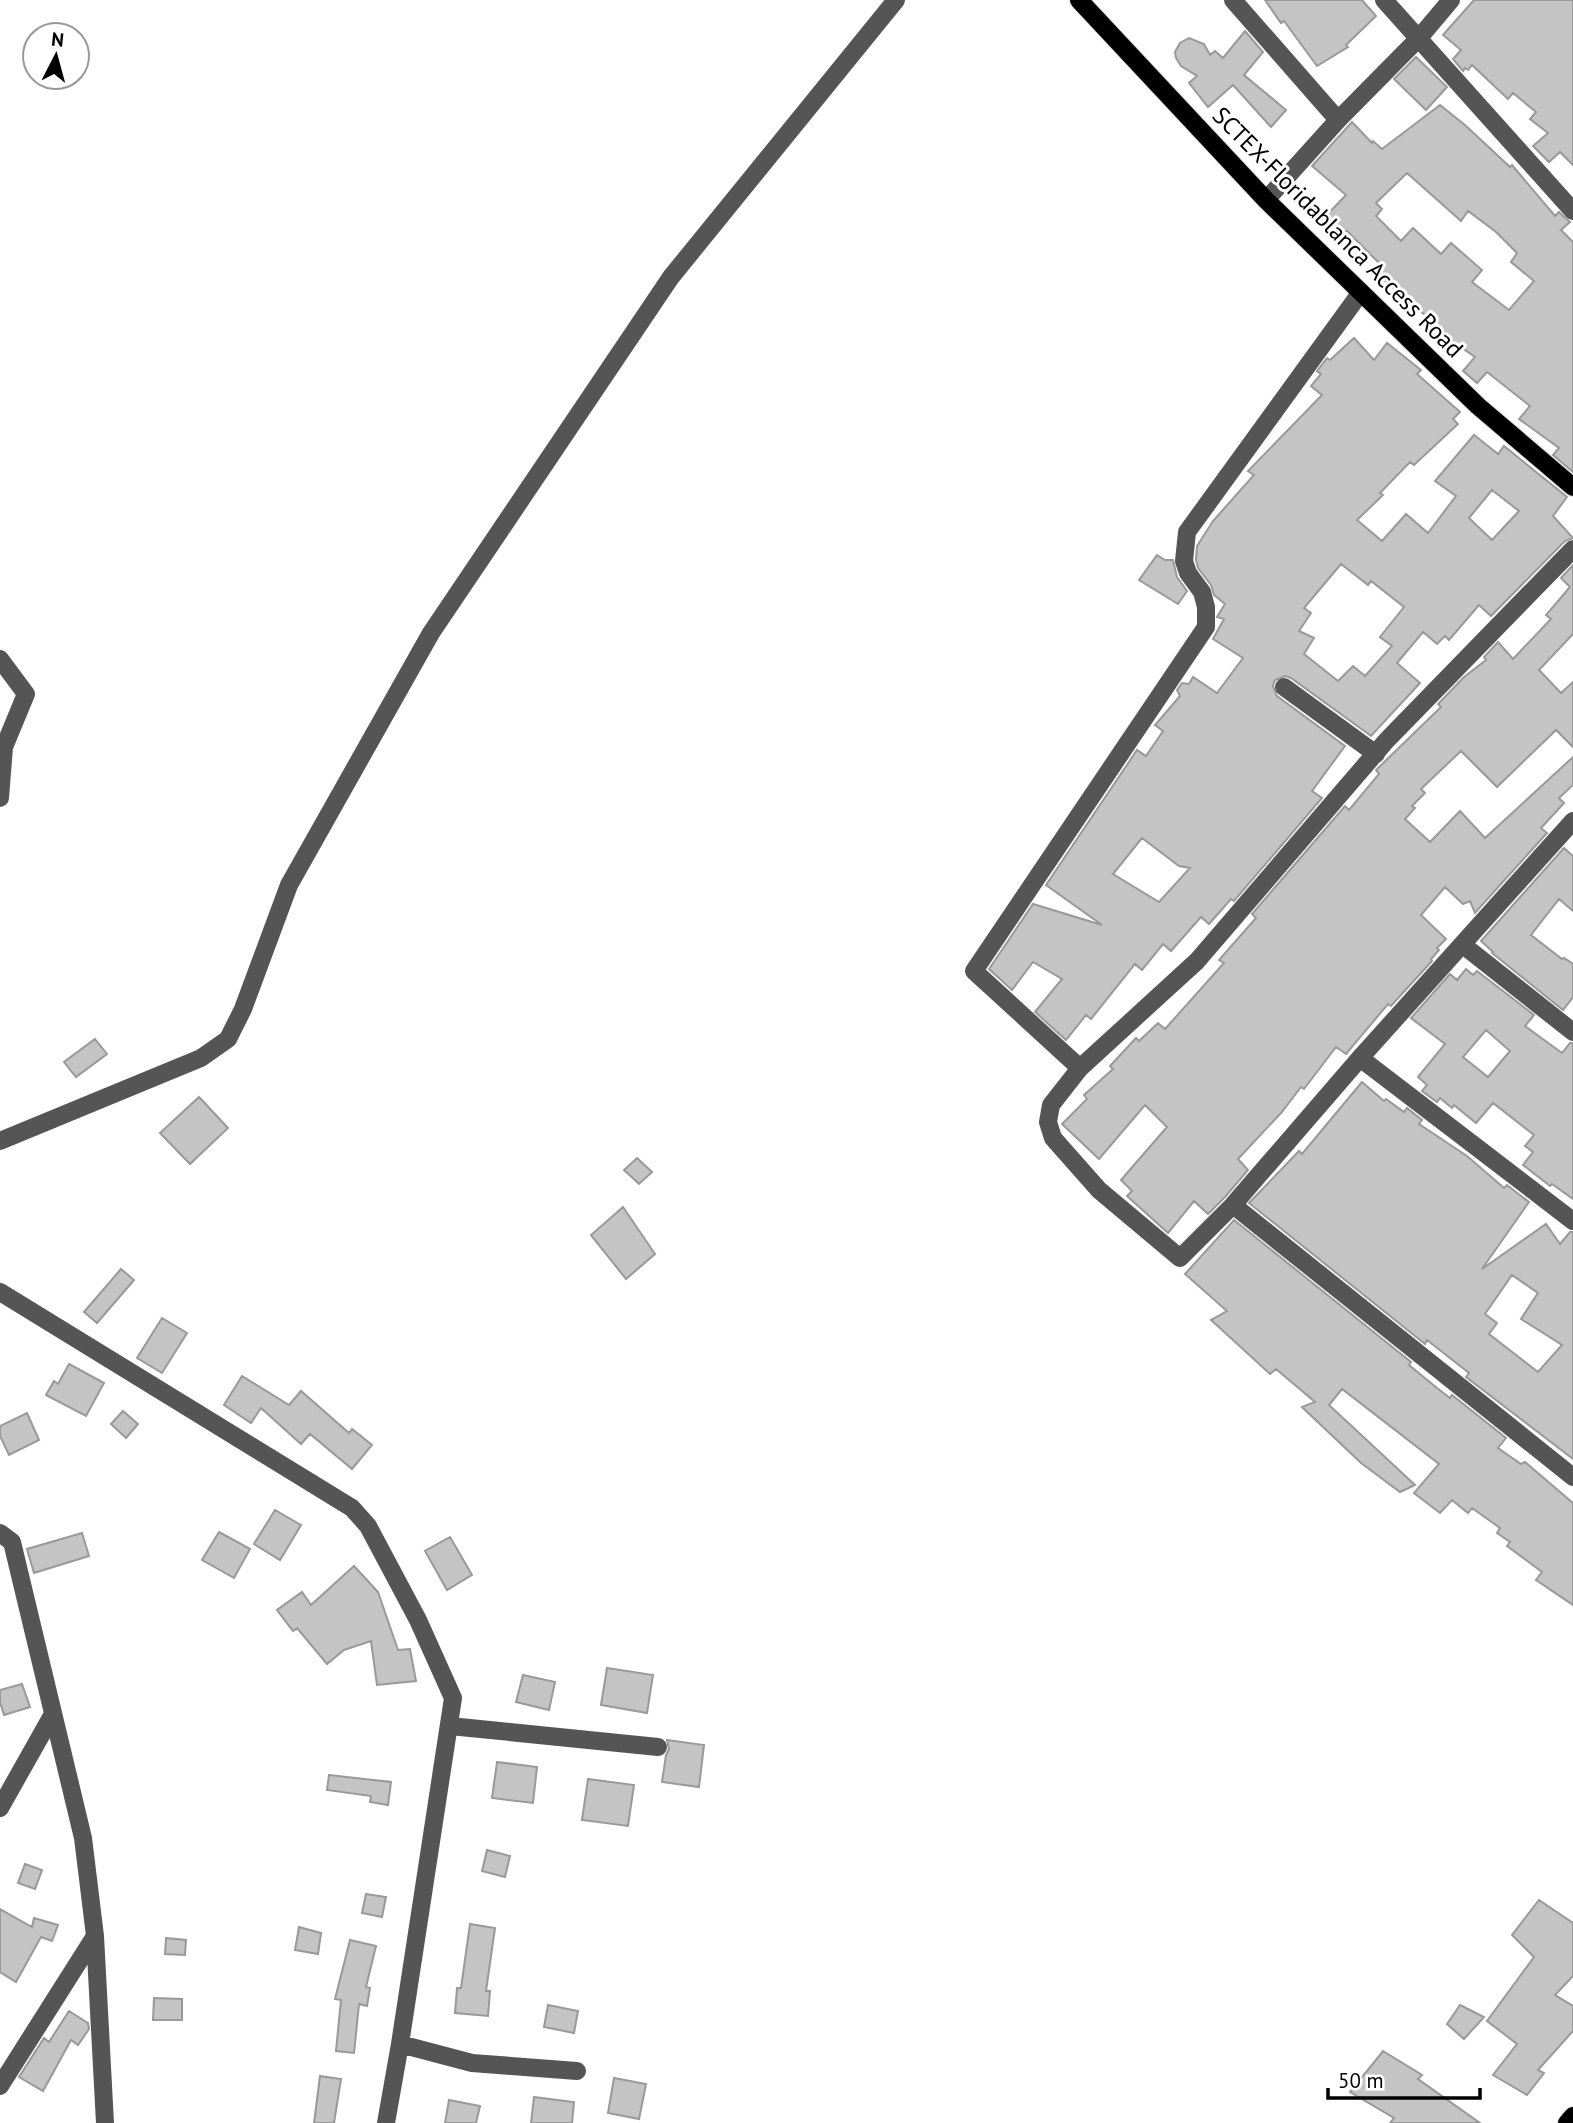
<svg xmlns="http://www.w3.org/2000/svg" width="1573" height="2123" font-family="'PT Sans',sans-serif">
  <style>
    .building { fill: #c4c4c4; stroke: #999; stroke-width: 2; fill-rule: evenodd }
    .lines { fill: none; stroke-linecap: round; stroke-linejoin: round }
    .major-casing { stroke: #dbdbdb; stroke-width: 20 }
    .minor { stroke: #555; stroke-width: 18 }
    .major { stroke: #000; stroke-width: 18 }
    .labels { text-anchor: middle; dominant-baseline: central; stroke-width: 6; stroke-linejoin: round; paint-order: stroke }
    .street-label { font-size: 24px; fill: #000; stroke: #fff }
  </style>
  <rect width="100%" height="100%" fill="#fff"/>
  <path class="building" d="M1265,0H1362L1376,16L1346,45L1348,47L1317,66L1284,21L1281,23Z
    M1474,0H1573V165L1560,152L1549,162L1533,146L1548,133L1530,119L1536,112L1513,93L1508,99L1472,65L1468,70L1465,68L1463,71L1453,59L1461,50L1443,35Z
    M1245,31L1263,52L1244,75L1286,110L1271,127L1233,85L1208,107L1189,83L1197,76L1181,66L1176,58L1175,52L1180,43L1189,38L1204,44L1210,55L1215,51L1223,58Z
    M1416,57L1447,87L1426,110L1394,79Z
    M1440,105L1465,125L1510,167L1512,165L1555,216L1559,212L1570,222L1561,230L1573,242V472L1553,455L1559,448L1519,419L1530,406L1487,372L1477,383L1463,371L1475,357L1446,337L1448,335L1375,272L1382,266L1347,231L1341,237L1322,220L1346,195L1312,166L1352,122L1372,143L1373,141L1382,149ZM1407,173L1461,221L1468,211L1496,232L1517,253L1511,262L1534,281L1509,310L1472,282L1482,270L1451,243L1441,254L1413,228L1401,241L1376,216L1382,209L1376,203Z
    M1354,338L1374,360L1387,343L1421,370L1417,374L1460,412L1453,419L1458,424L1414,465L1410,462L1380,493L1383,495L1357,520L1382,541L1406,514L1428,533L1456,496L1435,481L1474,435L1498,454L1504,446L1567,497L1553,516L1573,538L1565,541L1491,616L1479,605L1449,640L1445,636L1437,644L1423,632L1397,663L1420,683L1371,736L1291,678L1285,676L1275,680L1273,686L1277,696L1345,746L1312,791L1322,798L1234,901L1231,899L1209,924L1201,917L1171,951L1163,944L1142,970L1135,964L1091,1019L1086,1015L1066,1040L1035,1012L1062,979L1033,962L1012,990L989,969L1033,904L1102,925L1046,885L1137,750L1146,756L1163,731L1155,725L1180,696L1177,690L1182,683L1189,684L1193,677L1217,693L1243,658L1213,639L1224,619L1217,617L1225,604L1214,595L1211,585L1198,568L1196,560L1197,546L1213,521L1254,475L1248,471L1322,395L1311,386L1321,374L1317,371L1327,358L1330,360ZM1492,490L1519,511L1492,540L1469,518ZM1341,564L1368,585L1371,581L1404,607L1380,637L1392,646L1365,676L1353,666L1338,681L1304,654L1314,638L1299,631L1311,613L1304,608ZM1142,838L1179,866L1190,868L1159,902L1113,874Z
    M1157,555L1165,560H1173L1177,577L1187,591L1178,604L1139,580Z
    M1573,565V634L1539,670L1561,693L1573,682V747L1556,730L1497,787L1461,751L1421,789L1425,793L1412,806L1415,808L1405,819L1430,842L1460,811L1485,838L1573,757V785L1559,798L1564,803L1541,828L1547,833L1475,913L1470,901L1463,904L1445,887L1421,915L1446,939L1437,948L1439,950L1431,959L1432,961L1391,1006L1388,1004L1346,1054L1336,1047L1304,1089L1301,1087L1281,1113L1238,1159L1248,1170L1225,1197L1208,1214L1194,1201L1168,1233L1127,1196L1132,1191L1121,1180L1167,1127L1145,1105L1099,1159L1062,1124L1087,1099L1084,1095L1113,1069L1110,1066L1136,1038L1139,1041L1158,1023L1165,1029L1224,963L1219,960L1256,918L1252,914L1345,806L1349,810L1379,774L1376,770L1441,707L1438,704L1464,677L1486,660L1484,657L1498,642L1513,659L1551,619L1546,615L1570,587L1561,578Z
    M1564,848L1573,856V911L1559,899L1531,935L1562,959L1564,958L1573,964V997L1563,1010L1492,953L1493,952L1481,941Z
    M1466,969L1473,975L1477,971L1534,1015L1525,1026L1562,1053L1570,1043H1573V1199L1552,1184L1550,1186L1523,1165L1533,1152L1525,1146L1534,1135L1493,1103L1476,1123L1454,1105L1452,1108L1440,1098L1437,1102L1422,1091L1427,1085L1418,1077L1445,1044L1411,1018L1450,974L1457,980ZM1486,1030L1510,1051L1488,1077L1463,1057Z
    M95,1039L107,1054L76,1077L64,1062Z
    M1362,1082L1384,1101L1386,1099L1404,1112L1407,1108L1422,1120L1419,1124L1467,1156L1504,1188L1507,1185L1529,1202L1482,1269L1546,1224L1560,1244L1570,1232H1573V1459L1466,1377L1469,1373L1427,1340L1425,1344L1249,1203L1299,1151L1302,1154ZM1512,1275L1538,1293L1521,1319L1562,1345L1538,1372L1489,1334L1497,1323L1485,1314Z
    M199,1097L228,1128L190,1164L160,1133Z
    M637,1158L652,1172L639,1184L624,1170Z
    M623,1207L655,1254L626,1279L591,1235Z
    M1234,1220L1411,1362L1409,1365L1437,1388L1450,1398L1452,1395L1506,1438L1498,1448L1521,1464L1525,1462L1573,1503V1605L1536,1580L1542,1572L1507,1546L1510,1542L1497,1533L1500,1528L1472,1508L1468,1513L1452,1500L1440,1513L1414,1493L1439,1464L1342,1389L1329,1405L1415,1485L1400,1492L1361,1463L1302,1407L1315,1402L1276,1369L1270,1374L1211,1320L1227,1311L1185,1274Z
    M121,1269L134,1280L97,1323L84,1312Z
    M162,1318L187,1333L162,1373L137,1358Z
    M69,1364L104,1383L86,1416L46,1395L54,1381L58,1384Z
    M242,1376L289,1405L301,1391L349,1433L352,1429L372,1445L352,1469L310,1434L301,1444L261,1408L251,1423L224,1405Z
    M123,1411L138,1424L126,1438L111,1424Z
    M27,1413L39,1440L9,1455L0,1436V1426Z
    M275,1510L301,1525L280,1560L254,1544Z
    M219,1532L250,1549L234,1578L202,1560Z
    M82,1533L89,1556L34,1573L27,1549Z
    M450,1537L472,1575L447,1590L425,1551Z
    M354,1566L378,1592L398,1650L410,1649L416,1681L377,1685L371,1641L344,1650L327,1664L297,1628L293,1631L277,1610L302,1592L311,1605Z
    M607,1668L653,1675L647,1713L601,1705Z
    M523,1675L555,1682L549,1710L516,1702Z
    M22,1684L30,1707L4,1715L0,1702V1690Z
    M667,1740L704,1745L699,1787L662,1782L666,1755L669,1749Z
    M497,1762L537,1767L533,1803L492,1798Z
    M329,1775L391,1782L388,1805L370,1802L371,1796L327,1790Z
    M588,1779L634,1785L628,1826L582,1820Z
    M487,1850L510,1856L505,1877L482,1871Z
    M25,1864L42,1870L35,1889L18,1883Z
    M366,1894L386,1897L382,1917L362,1913Z
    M1539,1900L1573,1923V1976L1555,1995L1573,2006V2031L1538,2070L1544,2073L1527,2095L1493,2075L1517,2044L1487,2021L1534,1957L1512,1935Z
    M0,1909L32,1927L34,1918L58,1925L52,1941L41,1937L16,1982L0,1972Z
    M470,1924L495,1928L486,1991H490L488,2016L455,2013L457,1988H461Z
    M299,1927L321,1933L318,1954L295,1950Z
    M166,1938L186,1940L185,1955L165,1954Z
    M350,1940L376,1946L366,1987L370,1988L367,2006L359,2004L354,2053L336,2051L341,2000L335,1999Z
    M154,1998L182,1999V2020H153Z
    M548,2005L578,2011L574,2033L544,2027Z
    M1460,2005L1484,2017L1464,2039L1447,2024Z
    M69,2011L88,2023L89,2029L78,2045L71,2040L43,2091L19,2077L44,2038L49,2042Z
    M1383,2051L1422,2075L1418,2079L1480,2123H1390L1394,2118L1350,2092Z
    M320,2076L341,2079L334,2123H314Z
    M614,2078L646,2084L639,2119L608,2113Z
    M534,2097L574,2102L572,2123H531Z
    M449,2100L480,2106L476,2123H445Z"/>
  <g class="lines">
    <defs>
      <path id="major" d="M1079,0L1266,200L1478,406L1573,487
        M1567,2123L1573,2116"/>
    </defs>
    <use href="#major" class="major-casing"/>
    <path class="minor" d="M1233,0L1338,120
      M1384,0L1573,211
      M1266,200L1338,120L1419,38L1451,0
      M1573,549L1386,741L1197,961L1080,1068L1051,1105L1048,1122L1053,1138L1099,1190L1180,1258L1233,1205L1360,1058L1573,821
      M0,659L26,694L4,747L0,798
      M1284,687L1376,754
      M1463,945L1573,1032
      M1360,1058L1573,1221
      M1080,1068L974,971L1206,627V607L1202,592L1188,573L1184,561L1187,532L1361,292
      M0,1141L201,1058L228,1039L243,1009L289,885L431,633L671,277L896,0
      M1233,1205L1573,1477
      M0,1292L352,1508L368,1526L418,1620L453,1698L400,2044L386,2123
      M0,1533L12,1542L83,1838L95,1936L105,2123
      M450,1726L658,1747
      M0,1808L53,1714
      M400,2044L472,2063L577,2071
      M0,2086L95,1936"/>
    <use href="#major" class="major"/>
  </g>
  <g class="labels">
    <g class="street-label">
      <text transform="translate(1338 232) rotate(45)">SCTEX-Floridablanca Access Road</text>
    </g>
  </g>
  <g transform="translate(56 56) rotate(6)"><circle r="33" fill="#ffffff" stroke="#999999" stroke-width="2"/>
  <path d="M0-5L12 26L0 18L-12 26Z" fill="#000000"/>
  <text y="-10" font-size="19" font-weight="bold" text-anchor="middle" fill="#000000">N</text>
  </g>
  <path d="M1328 2088v10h152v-10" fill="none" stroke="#000000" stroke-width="3.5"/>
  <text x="1338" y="2088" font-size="21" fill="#000000" stroke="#ffffff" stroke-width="5" paint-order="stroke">50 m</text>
</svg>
